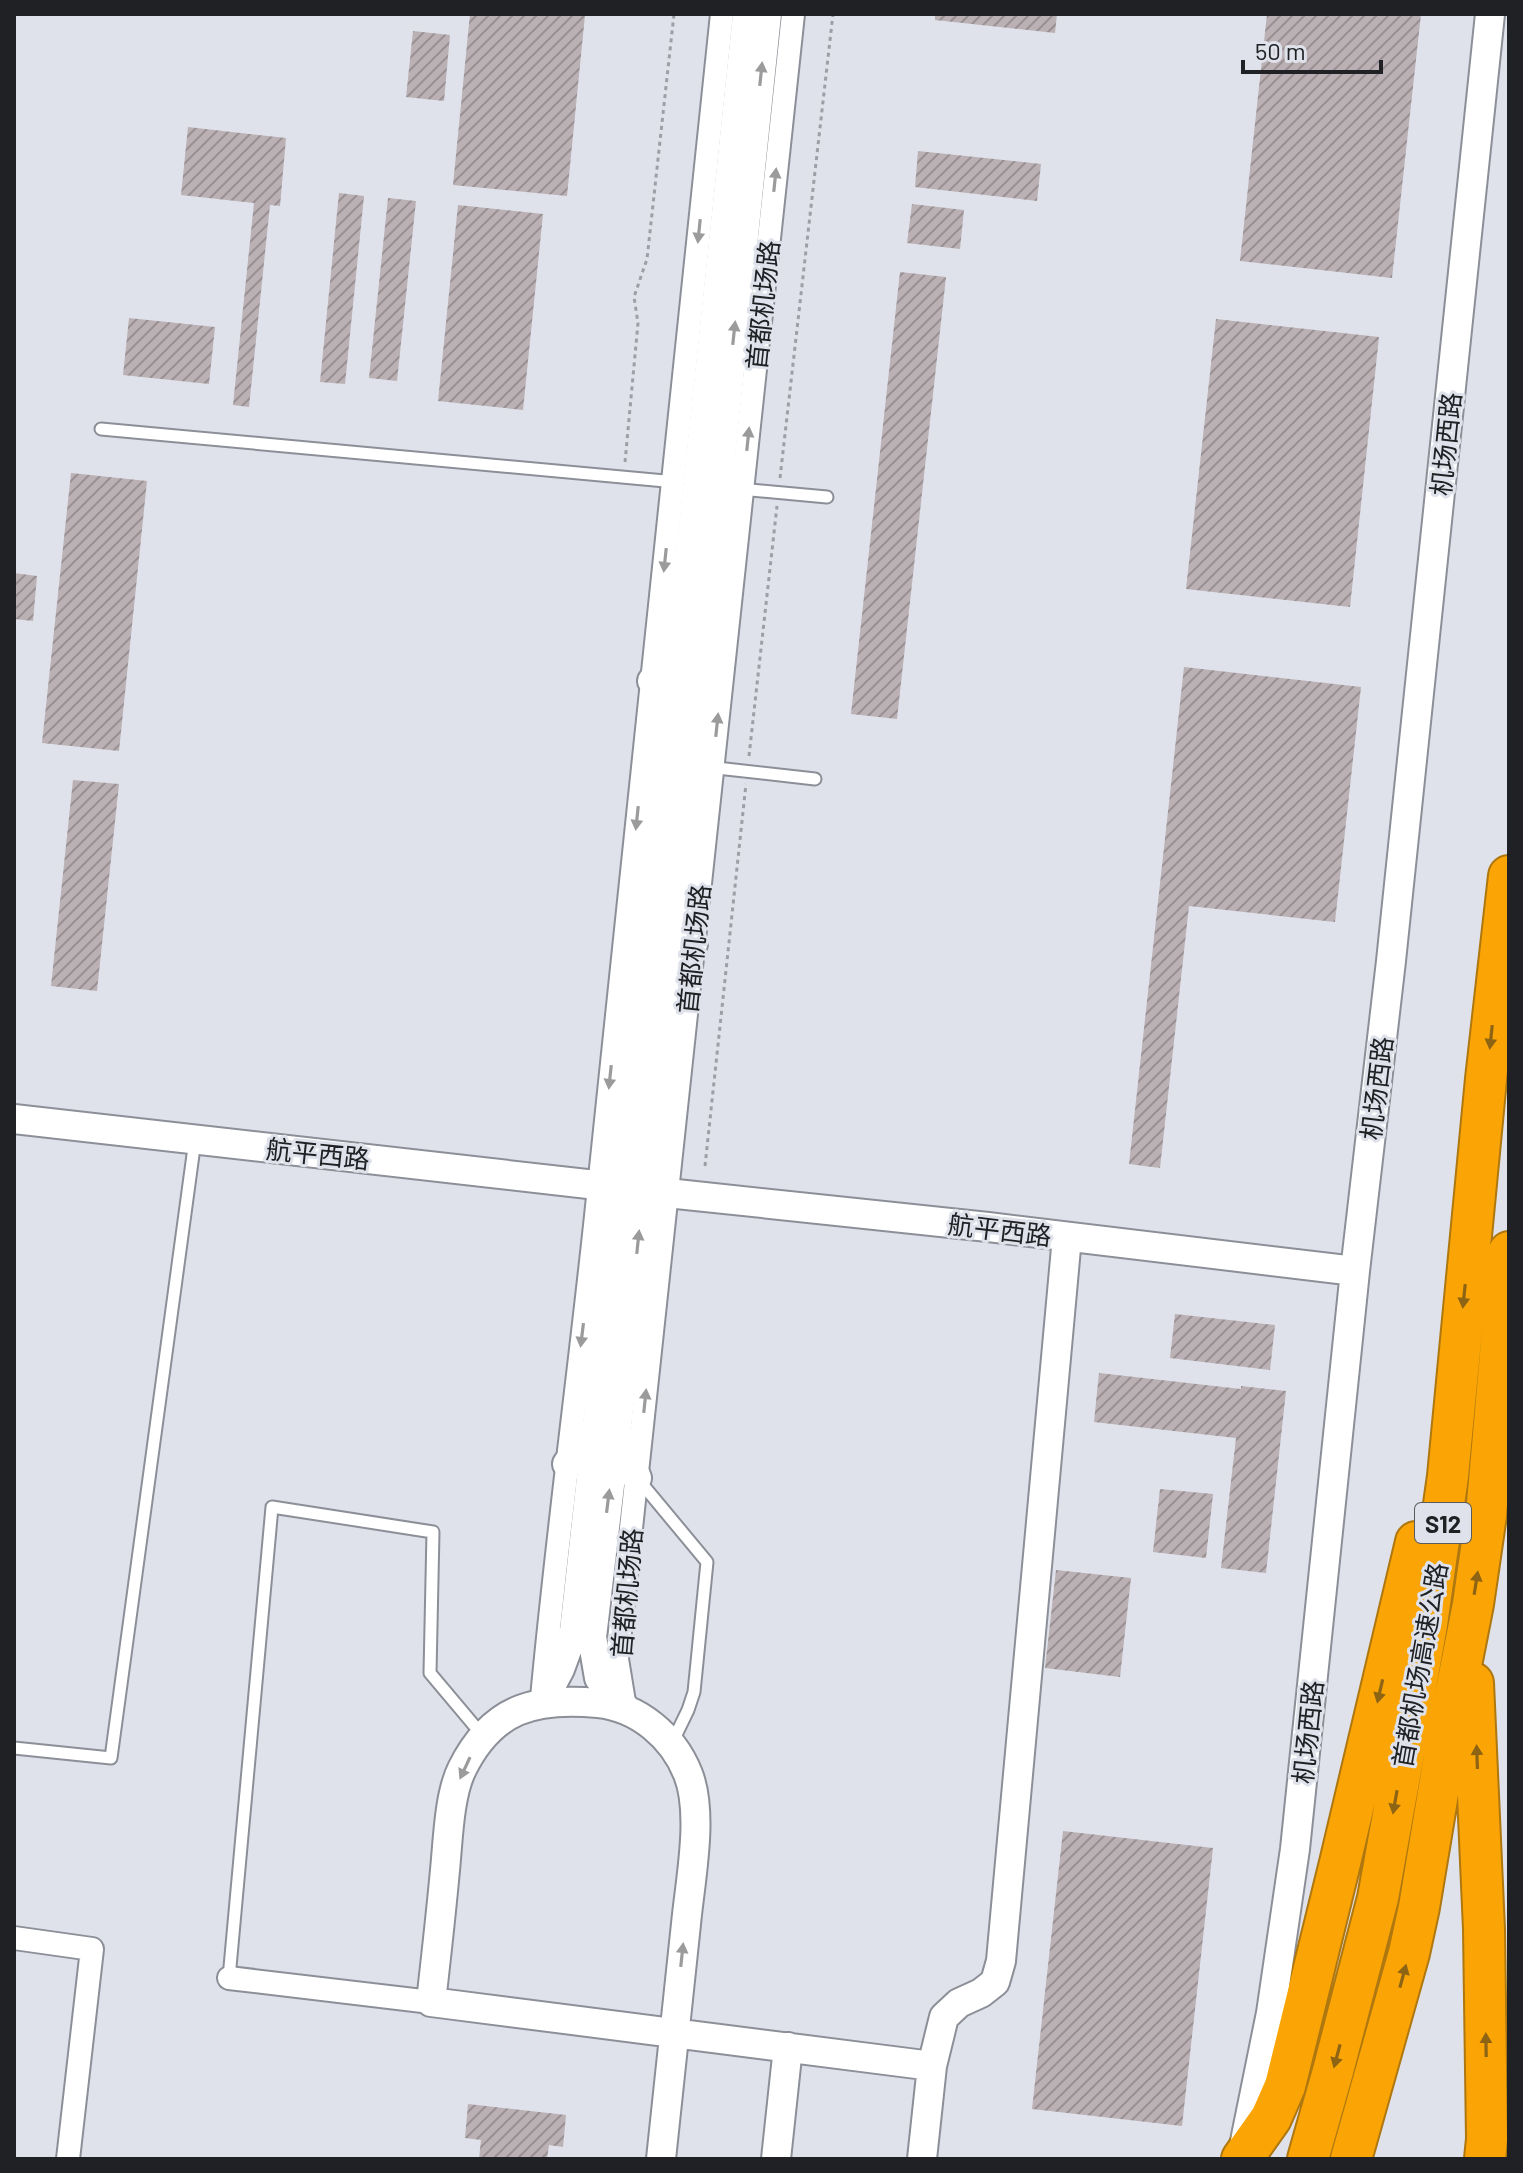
<svg xmlns="http://www.w3.org/2000/svg" width="1523" height="2173" font-family="Barlow,'Noto Sans SC',sans-serif">
  <style>
    .building { fill: url(#building-hatch) }
    .lines { fill: none; stroke-linecap: round; stroke-linejoin: round }
    .service-casing { stroke: #8c8f97; stroke-width: 15 }
    .minor-casing { stroke: #8c8f97; stroke-width: 26 }
    .tertiary-casing { stroke: #8c8f97; stroke-width: 32 }
    .motorway-casing { stroke: #ae7710; stroke-width: 44 }
    .path { stroke: #9d9fa6; stroke-width: 3; stroke-dasharray: 4 4; stroke-linecap: butt }
    .service { stroke: #fff; stroke-width: 11 }
    .minor { stroke: #fff; stroke-width: 22 }
    .tertiary { stroke: #fff; stroke-width: 28 }
    .motorway { stroke: #faa505; stroke-width: 40 }
    .oneway { fill: #9b9b9c }
    .oneway2 { fill: #8d6314 }
    .labels { text-anchor: middle; dominant-baseline: central; stroke-width: 6; stroke-linejoin: round; paint-order: stroke }
    .shield { fill: #dfe2ea; stroke: #595b5f; stroke-width: 2 }
    .shield-label { font-size: 24px; font-weight: bold; fill: #202124 }
    .street-label { font-size: 26px; fill: #202124; stroke: #dfe2ea }
  </style>
  <defs>
    <pattern id="building-hatch" width="6" height="6" patternUnits="userSpaceOnUse" patternTransform="scale(2)"><rect width="6" height="6" fill="#bbb1b4"/><path d="M-1 1l2-2M0 6l6-6M5 7l2-2" fill="none" stroke="#989092"/></pattern>
  </defs>
  <rect width="100%" height="100%" fill="#dfe2ea"/>
  <path class="building" d="M470,14L585,15L567,196L453,185Z
    M935,14H1057L1055,33L935,20Z
    M1267,14H1421L1392,278L1240,261Z
    M413,31L450,35L444,101L406,97Z
    M188,127L286,138L280,206L270,205L249,407L233,405L254,203L181,195Z
    M918,151L1041,164L1037,201L915,187Z
    M339,193L364,196L345,384L320,382Z
    M388,198L416,201L397,381L369,378Z
    M912,204L964,210L960,249L907,243Z
    M458,205L543,214L523,410L438,401Z
    M900,272L946,277L897,719L851,714Z
    M129,318L215,327L209,384L123,375Z
    M1216,319L1379,337L1350,607L1186,589Z
    M71,473L147,481L119,751L42,743Z
    M14,573L37,576L33,621L14,619Z
    M1184,667L1361,687L1335,922L1189,906L1160,1168L1129,1164Z
    M73,780L119,784L97,991L51,986Z
    M1175,1314L1275,1325L1270,1370L1170,1358Z
    M1099,1373L1241,1389V1386L1286,1391L1266,1573L1221,1568L1236,1438L1094,1422Z
    M1160,1489L1213,1494L1206,1558L1153,1552Z
    M1056,1570L1131,1578L1120,1677L1045,1668Z
    M1063,1831L1213,1848L1182,2126L1032,2109Z
    M468,2104L566,2115L563,2147L549,2145L547,2159H479L481,2140L465,2138Z"/>
  <g class="lines">
    <defs>
      <path id="service" d="M101,429L676,482
        M740,489L827,497
        M708,767L815,779
        M638,1479L707,1562L694,1692L688,1710L672,1743
        M14,1748L111,1758L195,1140
        M229,1978L272,1507L433,1532L430,1673L483,1736"/>
      <path id="minor" d="M542,1698C557,1537 579,1377 596,1216C638,815 679,414 722,14
        M625,1708L617,1659L793,14
        M14,1938L92,1949L68,2159
        M229,1978L431,2002"/>
      <path id="tertiary" d="M652,681L680,647
        M668,970L693,944
        M14,1119L667,1193L988,1227L1355,1271
        M617,1433L637,1478
        M567,1464L595,1430
        M542,1703L560,1669L574,1631L623,1188L747,14
        M625,1708L599,1678L592,1637L645,1190L767,14
        M1244,2146L1271,2013L1295,1849L1355,1271L1391,961L1490,14
        M661,2159C669,2081 678,2002 686,1924C690,1881 704,1814 688,1774C673,1736 638,1707 598,1703C535,1697 492,1708 462,1769C449,1795 448,1840 445,1870C441,1914 436,1958 431,2002C598,2023 765,2044 932,2066
        M776,2159L788,2047
        M922,2159L932,2066L944,2017L959,2003L981,1993L995,1982L1001,1961L1067,1237"/>
      <path id="motorway" d="M1473,1683L1484,1929L1487,2139L1485,2159
        M1242,2159L1271,2118L1285,2086L1340,1863L1416,1542
        M1308,2159L1333,2071L1378,1898L1427,1625L1448,1476L1486,1079L1509,876
        M1351,2159L1409,1953L1419,1907L1450,1721L1473,1604L1486,1515L1509,1252"/>
    </defs>
    <use href="#service" class="service-casing"/>
    <use href="#minor" class="minor-casing"/>
    <use href="#tertiary" class="tertiary-casing"/>
    <use href="#motorway" class="motorway-casing"/>
    <path class="path" d="M625,462L638,323L634,297L647,259L674,14
      M780,478L833,14
      M749,756L777,506
      M705,1166L746,784"/>
    <use href="#service" class="service"/>
    <use href="#minor" class="minor"/>
    <use href="#tertiary" class="tertiary"/>
    <use href="#motorway" class="motorway"/>
  </g>
  <defs><path id="oneway-solid" d="M-6-.8H1V-3.2L6.5 0L1 3.2V.8H-6Z" transform="scale(2)"/></defs>
  <g class="oneway">
    <use href="#oneway-solid" transform="translate(761 74) rotate(-84)"/>
    <use href="#oneway-solid" transform="translate(775 180) rotate(-84)"/>
    <use href="#oneway-solid" transform="translate(699 231) rotate(96)"/>
    <use href="#oneway-solid" transform="translate(734 333) rotate(-84)"/>
    <use href="#oneway-solid" transform="translate(748 439) rotate(-84)"/>
    <use href="#oneway-solid" transform="translate(665 560) rotate(96)"/>
    <use href="#oneway-solid" transform="translate(717 725) rotate(-84)"/>
    <use href="#oneway-solid" transform="translate(637 818) rotate(96)"/>
    <use href="#oneway-solid" transform="translate(610 1077) rotate(96)"/>
    <use href="#oneway-solid" transform="translate(638 1242) rotate(-84)"/>
    <use href="#oneway-solid" transform="translate(582 1335) rotate(97)"/>
    <use href="#oneway-solid" transform="translate(645 1401) rotate(-84)"/>
    <use href="#oneway-solid" transform="translate(608 1501) rotate(-83)"/>
    <use href="#oneway-solid" transform="translate(465 1768) rotate(115)"/>
    <use href="#oneway-solid" transform="translate(682 1955) rotate(-84)"/>
  </g>
  <g class="oneway2">
    <use href="#oneway-solid" transform="translate(1491 1037) rotate(96)"/>
    <use href="#oneway-solid" transform="translate(1464 1296) rotate(96)"/>
    <use href="#oneway-solid" transform="translate(1476 1583) rotate(-81)"/>
    <use href="#oneway-solid" transform="translate(1380 1691) rotate(103)"/>
    <use href="#oneway-solid" transform="translate(1477 1757) rotate(-92)"/>
    <use href="#oneway-solid" transform="translate(1395 1802) rotate(100)"/>
    <use href="#oneway-solid" transform="translate(1403 1976) rotate(-75)"/>
    <use href="#oneway-solid" transform="translate(1486 2045) rotate(-91)"/>
    <use href="#oneway-solid" transform="translate(1337 2056) rotate(105)"/>
  </g>
  <g class="labels">
    <rect class="shield" x="1415" y="1503" width="56" height="40" rx="6"/>
    <g class="shield-label">
      <text x="1443" y="1523">S12</text>
    </g>
    <g class="street-label">
      <text transform="translate(762 305) rotate(-84)">首都机场路</text>
      <text transform="translate(1445 444) rotate(-84)">机场西路</text>
      <text transform="translate(693 949) rotate(-84)">首都机场路</text>
      <text transform="translate(1376 1088) rotate(-83)">机场西路</text>
      <text transform="translate(318 1153) rotate(6)">航平西路</text>
      <text transform="translate(1000 1229) rotate(7)">航平西路</text>
      <text transform="translate(626 1593) rotate(-85)">首都机场路</text>
      <text transform="translate(1419 1665) rotate(-80)">首都机场高速公路</text>
      <text transform="translate(1307 1732) rotate(-84)">机场西路</text>
    </g>
  </g>
  <rect width="1523" height="2173" fill="none" stroke="#202124" stroke-width="32"/>
  <path d="M1243 60v12h138v-12" fill="none" stroke="#202124" stroke-width="4"/>
  <text x="1255" y="60" font-size="24" fill="#202124" stroke="#dfe2ea" stroke-width="6" paint-order="stroke">50 m</text>
</svg>
